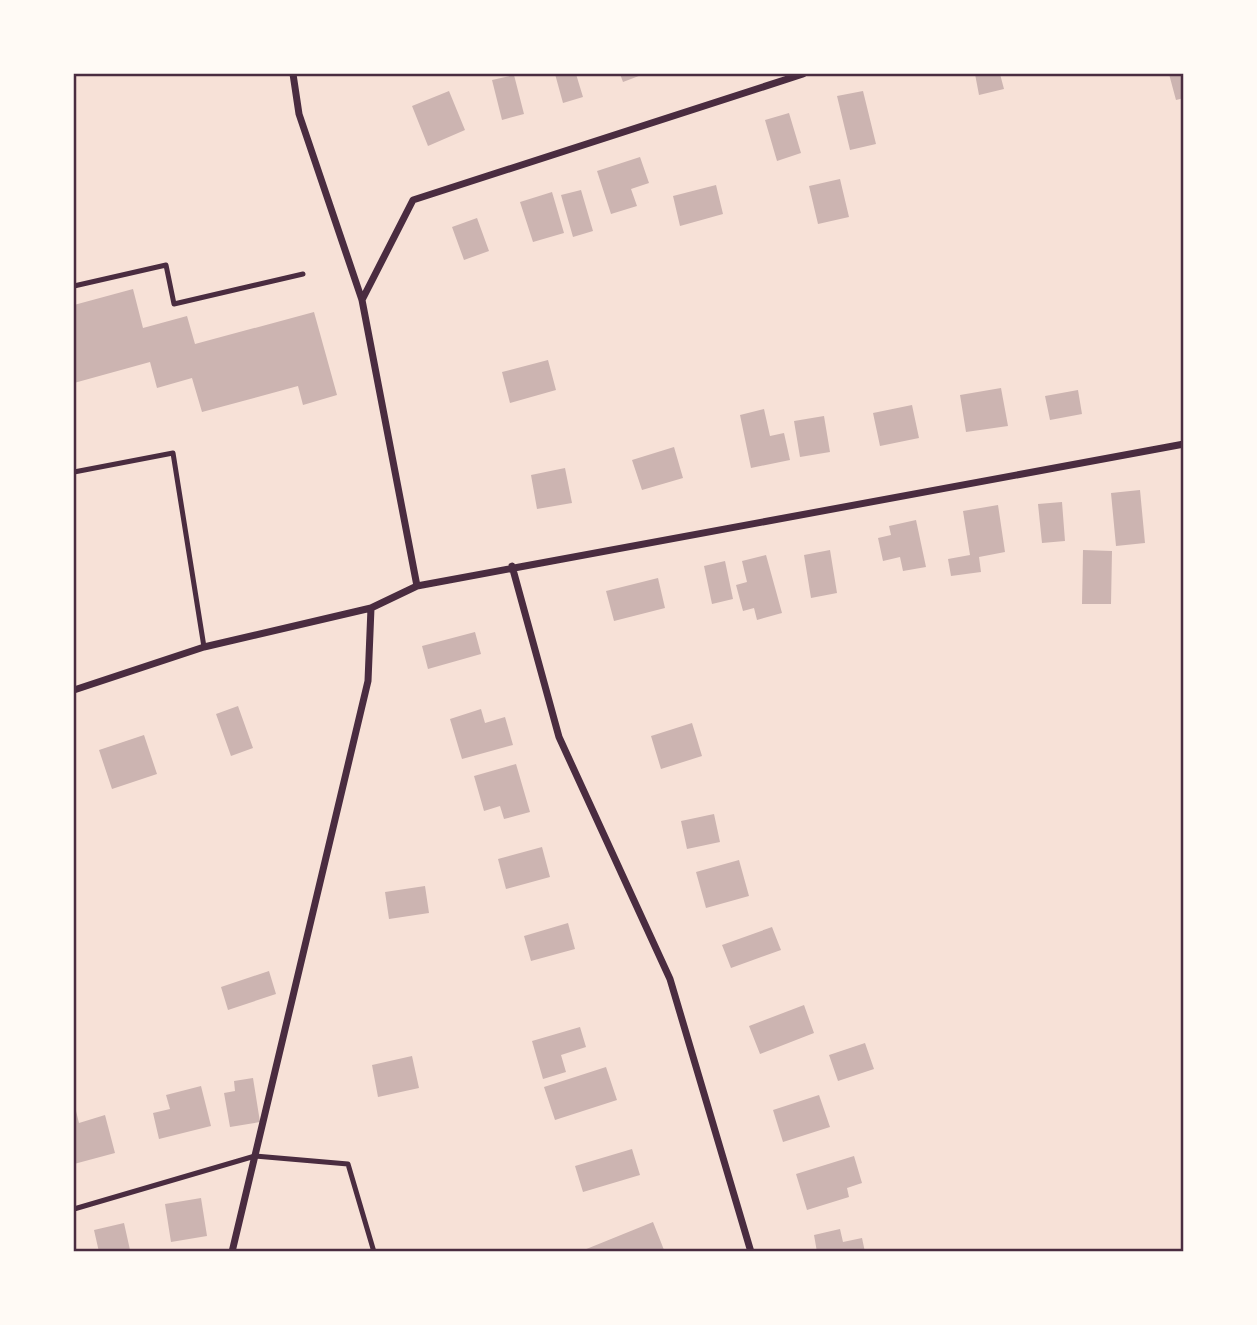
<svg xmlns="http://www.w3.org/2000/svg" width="1257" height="1325" font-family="'PT Sans',sans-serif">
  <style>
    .building { fill: #ccb4b1 }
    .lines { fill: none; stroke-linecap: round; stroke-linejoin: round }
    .service { stroke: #4a2c40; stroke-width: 5 }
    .minor { stroke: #4a2c40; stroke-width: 7 }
    .neatline { fill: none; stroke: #4a2c40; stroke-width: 2.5 }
  </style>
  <rect width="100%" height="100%" fill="#f7e1d7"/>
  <path class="building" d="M555,74H576L583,97L563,103Z
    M620,74H644L623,82Z
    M975,74H1000L1004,89L979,95Z
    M1169,74H1184V98L1176,100Z
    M514,75L524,114L502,120L492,80Z
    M449,91L465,130L428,146L412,106Z
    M863,91L876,144L850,150L837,96Z
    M789,113L801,153L777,161L765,120Z
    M640,157L649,183L631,189L637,206L611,214L597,171Z
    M840,179L849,217L818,224L809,186Z
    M716,185L723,214L680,226L673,196Z
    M581,190L593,231L573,237L561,195Z
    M552,192L564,233L533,242L520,202Z
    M477,218L489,251L464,260L452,227Z
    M133,289L143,328L187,316L195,344L314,312L337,395L303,405L298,386L202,412L192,378L157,388L150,362L74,383V305Z
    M548,360L556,390L510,403L502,372Z
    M1001,388L1008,426L966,432L960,395Z
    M1078,390L1082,414L1050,420L1045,396Z
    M912,405L919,438L880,446L873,413Z
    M764,409L770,436L784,433L790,460L751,468L740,415Z
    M824,416L830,452L800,457L794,421Z
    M674,447L683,478L642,490L632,460Z
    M565,468L572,503L537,509L531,475Z
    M1140,490L1145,543L1116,546L1111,493Z
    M1062,502L1065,541L1042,543L1038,504Z
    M998,505L1005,552L979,557L981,572L951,576L948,559L970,555L963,511Z
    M916,520L926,567L903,571L900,557L883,561L878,538L891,535L889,526Z
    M830,550L837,593L811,598L804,555Z
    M1083,550L1112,551L1111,604H1082Z
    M766,555L782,613L757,620L754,608L743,611L736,585L747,582L742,561Z
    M725,561L733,599L712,604L704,566Z
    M658,578L665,608L614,621L606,591Z
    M475,632L481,654L428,669L422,646Z
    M238,706L253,748L231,756L216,714Z
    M481,709L485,723L505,717L513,745L462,759L450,719Z
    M692,723L702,756L661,769L651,736Z
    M144,735L157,774L112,789L99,750Z
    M516,764L530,812L504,819L500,806L484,811L474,776Z
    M714,814L720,842L687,849L681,821Z
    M542,847L550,877L506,889L498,859Z
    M739,860L749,896L706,908L696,872Z
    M425,886L429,913L389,919L385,892Z
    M568,923L575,949L531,961L524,936Z
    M772,927L781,950L731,968L722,945Z
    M269,971L276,994L228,1010L221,987Z
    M804,1005L814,1033L760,1054L749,1026Z
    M580,1027L586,1047L561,1055L566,1072L543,1079L532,1041Z
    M865,1043L874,1069L838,1081L829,1055Z
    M412,1056L419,1088L378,1097L372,1065Z
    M606,1067L617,1100L555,1120L544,1087Z
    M253,1078L260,1122L230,1127L224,1093L235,1091L234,1081Z
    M201,1086L211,1126L159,1139L153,1113L170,1109L166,1095Z
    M819,1095L830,1127L783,1142L773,1110Z
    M76,1111L79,1123L105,1115L115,1153L74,1164V1112Z
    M632,1149L640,1175L583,1192L575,1166Z
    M854,1156L862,1183L847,1188L849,1197L807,1210L796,1174Z
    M201,1198L207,1236L171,1242L165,1204Z
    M653,1222L664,1250L659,1252H579Z
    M124,1223L130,1250L99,1252L94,1230Z
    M840,1229L843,1242L862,1238L865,1252H817L814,1235Z"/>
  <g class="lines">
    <path class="service" d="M74,286L166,265L174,304L303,274
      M74,472L173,453L204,647
      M74,1209L255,1156L348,1164L374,1252"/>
    <path class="minor" d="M293,74L299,114L362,300L417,586
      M362,300L413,200L803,74
      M512,566L559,737L670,979L751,1252
      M74,690L204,647L371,608L417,586L1184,444
      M232,1252L368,681L371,608"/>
  </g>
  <rect width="1257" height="1325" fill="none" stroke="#fffaf5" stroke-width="150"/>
  <rect x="75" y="75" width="1107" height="1175" class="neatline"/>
</svg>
